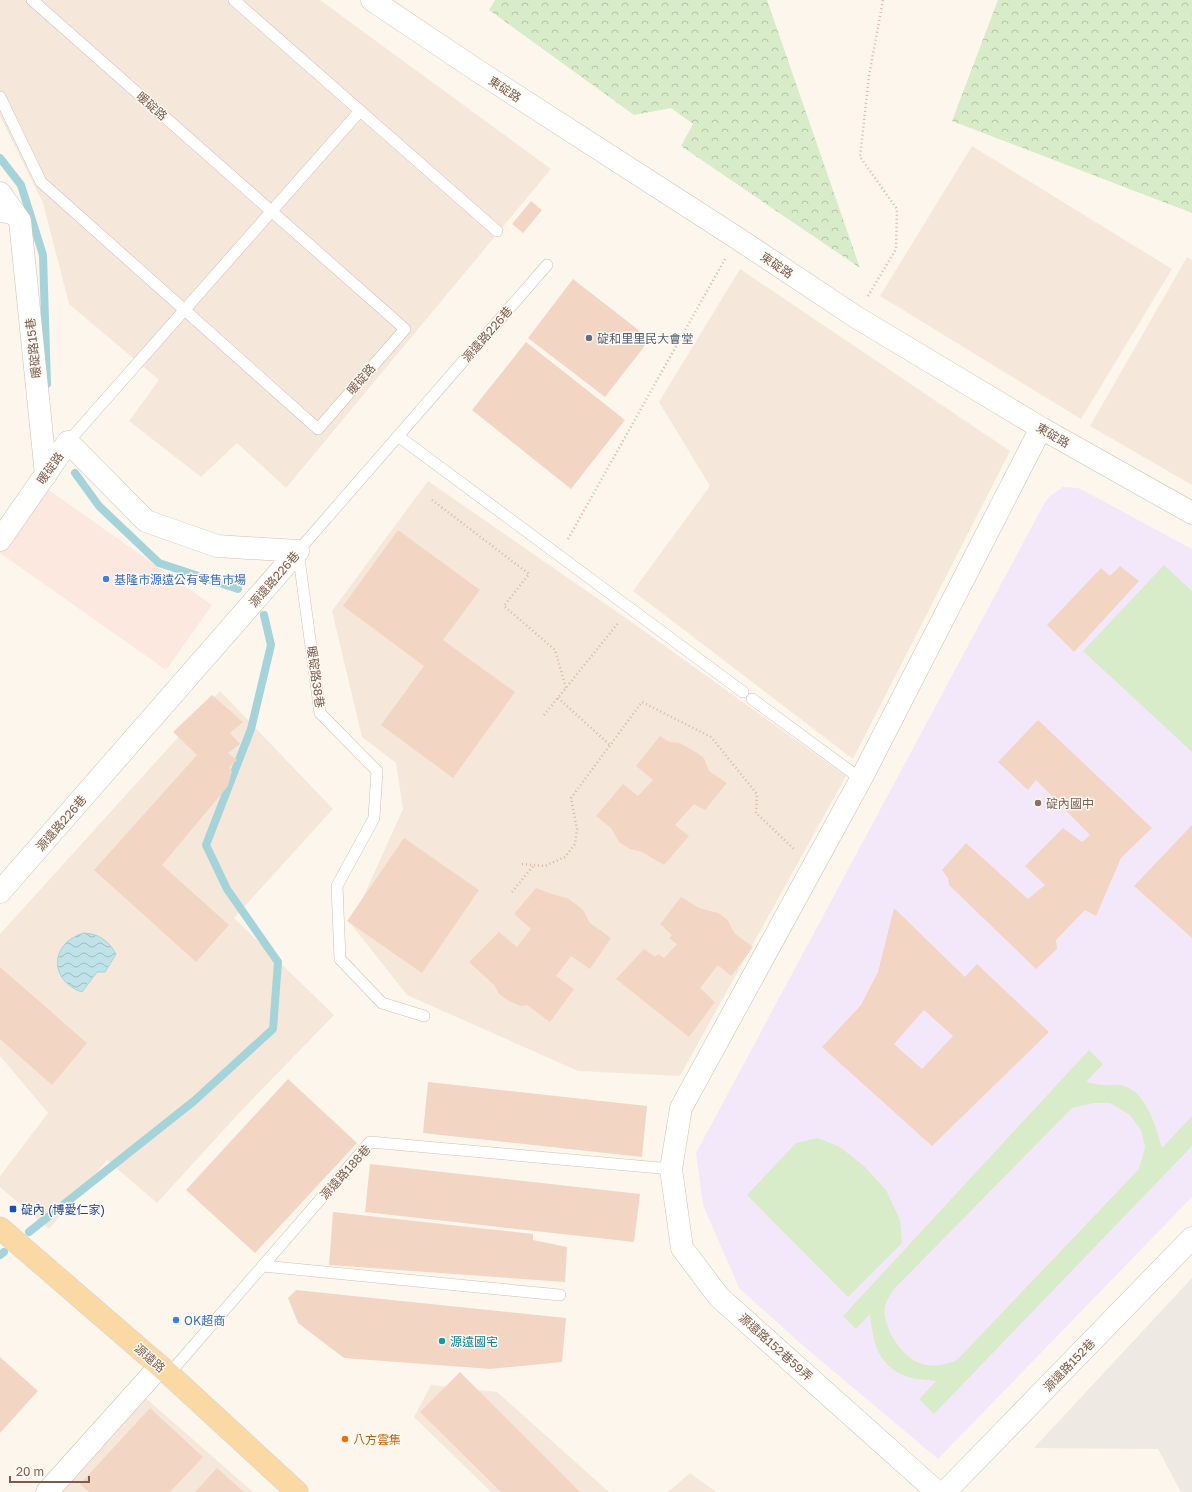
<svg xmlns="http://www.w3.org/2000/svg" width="1192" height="1492" font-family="'Golos Text','Noto Sans TC',sans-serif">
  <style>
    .residential { fill: #f5e8da }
    .commercial { fill: #fde8e0 }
    .industrial { fill: #efe9e4 }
    .education { fill: #f3e8fa }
    .grass { fill: #d8ecc9; fill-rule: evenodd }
    .forest { fill: url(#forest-crowns) }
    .water { fill: url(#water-waves); stroke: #a5d3da }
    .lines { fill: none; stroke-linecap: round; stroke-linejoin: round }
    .stream { stroke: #a5d3da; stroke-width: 8 }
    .building { fill: #f3d5c3; fill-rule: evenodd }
    .lane-casing { stroke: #d1beb0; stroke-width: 12 }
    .street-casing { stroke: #d1beb0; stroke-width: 23 }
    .primary-casing { stroke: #dad1cd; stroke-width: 23 }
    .path { stroke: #d9b8a5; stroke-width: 2.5; stroke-dasharray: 1 3; stroke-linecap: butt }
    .lane { stroke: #fff; stroke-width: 11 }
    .street { stroke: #fff; stroke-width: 22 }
    .primary { stroke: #fbd9a5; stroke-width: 22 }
    .service-dot { fill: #5c6f8a; stroke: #fffaf3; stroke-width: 1.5 }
    .shop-dot { fill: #3f7fe0; stroke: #fffaf3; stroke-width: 1.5 }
    .education-dot { fill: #8d6e63; stroke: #fffaf3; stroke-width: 1.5 }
    .transit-dot { fill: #1a4fb4; stroke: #fffaf3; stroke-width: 1.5 }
    .culture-dot { fill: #0f9aa8; stroke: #fffaf3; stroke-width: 1.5 }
    .food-dot { fill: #e8710a; stroke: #fffaf3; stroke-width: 1.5 }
    .labels { text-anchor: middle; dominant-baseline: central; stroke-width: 3; stroke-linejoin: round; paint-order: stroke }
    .street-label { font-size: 12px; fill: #7a5c4d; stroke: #fffaf3 }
    .service-label { font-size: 12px; fill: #4e5e75; stroke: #fffaf3; text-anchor: start }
    .shop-label { font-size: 12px; fill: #366cbe; stroke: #fffaf3; text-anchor: start }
    .education-label { font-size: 12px; fill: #785e54; stroke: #fffaf3; text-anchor: start }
    .transit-label { font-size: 12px; fill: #164399; stroke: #fffaf3; text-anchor: start }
    .culture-label { font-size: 12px; fill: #0d838f; stroke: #fffaf3; text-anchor: start }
    .food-label { font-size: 12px; fill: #c56008; stroke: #fffaf3; text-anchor: start }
  </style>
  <defs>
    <pattern id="forest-crowns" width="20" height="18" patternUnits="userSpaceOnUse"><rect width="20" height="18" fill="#d8ecc9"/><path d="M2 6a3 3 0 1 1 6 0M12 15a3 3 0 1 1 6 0" fill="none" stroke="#b4c2a5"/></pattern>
    <pattern id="water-waves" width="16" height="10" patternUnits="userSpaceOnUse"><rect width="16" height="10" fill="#bfe3e8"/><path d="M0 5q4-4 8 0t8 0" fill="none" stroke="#a0bbbe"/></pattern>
  </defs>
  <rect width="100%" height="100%" fill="#fdf6ec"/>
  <path class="residential" d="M0,0H320L551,169L286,488L237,443L201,477L129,421L159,380L69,304L43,203L0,116Z
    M972,146L1172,269L1081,419L880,296Z
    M1187,257L1192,260V485L1090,426Z
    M740,269L1010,451L853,759L633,591L710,486L659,402Z
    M428,481L630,621L846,776L680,1076L578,1071L407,995L351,924L403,809L396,763L362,737L332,611Z
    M220,691L333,809L234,918L334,1015L240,1112L157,1203L107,1160L49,1229L0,1187V1176L48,1113L0,1056V934Z
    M431,1385L497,1392L609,1492H491L414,1417Z
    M141,1394L253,1492H60Z
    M690,1473L716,1492H668Z"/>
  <path class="commercial" d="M46,488L212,605L166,670L0,553Z"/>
  <path class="industrial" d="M1192,1278V1492H1181L1158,1449L1034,1448Z"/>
  <path class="education" d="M1063,487L1078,488L1088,493L1192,549V1197L938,1459L807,1349L739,1288L703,1205L696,1153L1044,504L1050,496Z"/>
  <path class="grass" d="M1164,565L1192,591V752L1083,651Z
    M1089,1050L1103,1064L1086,1082C1092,1083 1098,1085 1104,1085C1109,1086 1115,1084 1120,1085C1146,1089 1156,1127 1162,1148L1192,1116V1146L934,1414L919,1399L936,1381C927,1379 916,1380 908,1377C877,1366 873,1342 870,1314L856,1329L843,1316ZM1094,1103H1110L1130,1115L1141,1130L1145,1147L1139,1169L957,1360C944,1366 928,1368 915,1361C899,1352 882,1325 885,1307C886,1301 890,1295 893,1290L1072,1108Z
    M818,1138L840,1147L864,1166L886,1190L900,1220L902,1243L848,1297L747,1195L796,1143Z"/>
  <path class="forest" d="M495,0H767L860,268L681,146L693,124L671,108L634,115L489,10Z
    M998,0H1192V213L952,121Z"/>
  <path class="water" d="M84,933C99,934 108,940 116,954L105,972H97L82,992C49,981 49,943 84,933Z"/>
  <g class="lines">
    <path class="stream" d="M0,158L21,185L43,255L47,384
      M75,473L99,506L159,563L238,589
      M29,1232L194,1101L273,1029L278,962L227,889L206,845L251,729L271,645L264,615
      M0,1255L4,1252"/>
  </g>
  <path class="building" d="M531,201L542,210L523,233L512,224Z
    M573,279L650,339L605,397L528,338Z
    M526,342L625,420L571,489L472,410Z
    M398,530L480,590L443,640L515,692L453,778L381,725L424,666L343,606Z
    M1120,566L1139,581L1074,652L1047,625L1101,568L1110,576Z
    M212,695L243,722L230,733L240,744L228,753L237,760L229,767L232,771L228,786L162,865L229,925L196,962L94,870L197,755L173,732Z
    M1038,720L1152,828L1121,858L1096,916L1085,910L1056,940L1057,949L1036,969L949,885L948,878L942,870L966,843L1028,899L1045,885L1025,866L1063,828L1082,842L1090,835L1036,780L1028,790L998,762Z
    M660,736L670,742L680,743L697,753L704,758L709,771L727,783L705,810L694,804L675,825L689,836L664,865L642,852L630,849L619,842L611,828L596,816L623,784L638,796L653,780L636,766Z
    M1192,825V938L1134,886Z
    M404,838L479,890L422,973L347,921Z
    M536,888L552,894L567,898L573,902L583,910L590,923L611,938L590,969L571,956L556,976L574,989L550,1022L527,1005L521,1006L509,1001L499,994L494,985L469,962L499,932L517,947L531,929L514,914Z
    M681,897L699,908L718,913L727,919L735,934L753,947L731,976L718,965L700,988L715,1002L689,1037L616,979L644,949L655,957L658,954L664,958L677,944L669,938L672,935L660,924Z
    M894,908L965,977L977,964L1049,1032L932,1146L822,1047L861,1005L878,972ZM924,1010L953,1036L922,1069L894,1044Z
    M0,967L87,1043L52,1085L0,1039Z
    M288,1079L357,1143L255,1253L186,1190Z
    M428,1082L647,1106L642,1157L423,1133Z
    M370,1164L640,1194L634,1242L365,1212Z
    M333,1212L533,1234V1240L567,1247L565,1282L329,1265Z
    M296,1290L566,1318L562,1362L490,1369L344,1358L298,1323L288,1298Z
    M0,1357L38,1391L0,1433Z
    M460,1372L580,1492H501L420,1412Z
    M150,1408L203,1457L170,1492H89L80,1484Z
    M217,1468L244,1492H195Z"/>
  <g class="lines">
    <defs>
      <path id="lane" d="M234,0L497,231
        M0,97L41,182L318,429L405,329L32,0
        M0,216L18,220
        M398,436L743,692
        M68,442L360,111
        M752,699L861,779
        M424,1016L382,1003L340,959L337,886L374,818L377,771L320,713L298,551L547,265
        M263,1266L560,1295
        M169,1374L370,1142L671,1169"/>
      <path id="street" d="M372,0L481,73L737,238L856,317L1041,428L1192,513
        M0,193L20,221L46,475
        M0,540L68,442L146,521L217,546L298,551
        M0,892L298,551
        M47,1492L160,1366
        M937,1492L719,1297L682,1248L671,1169L681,1108L861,779L1041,428
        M945,1492L1192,1238"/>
      <path id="primary" d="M0,1228L169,1374L297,1492"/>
    </defs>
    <use href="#lane" class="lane-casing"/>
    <use href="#street" class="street-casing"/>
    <use href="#primary" class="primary-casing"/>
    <path class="path" d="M868,296L896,249L897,209L860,157L869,76L883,0
      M432,500L529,574L504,606L555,650L566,688
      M568,539L725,259
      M558,698L610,745
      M544,715L619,622
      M522,864L545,866L565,857L575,844L577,829L571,798L642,702L711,737L757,794L756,813L795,850
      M512,892L534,865"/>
    <use href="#lane" class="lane"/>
    <use href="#street" class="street"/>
    <use href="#primary" class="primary"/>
  </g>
  <circle class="service-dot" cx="589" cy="338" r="4"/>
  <g class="shop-dot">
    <circle cx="106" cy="579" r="4"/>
    <circle cx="176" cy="1320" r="4"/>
  </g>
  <circle class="education-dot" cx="1038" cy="803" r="4"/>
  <rect class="transit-dot" x="9" y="1205" width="8" height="8" rx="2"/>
  <circle class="culture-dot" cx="442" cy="1341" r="4"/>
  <circle class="food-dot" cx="345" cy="1439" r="4"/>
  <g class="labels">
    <g class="street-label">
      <text transform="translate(505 89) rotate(33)">東碇路</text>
      <text transform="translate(152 106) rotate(41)">暖碇路</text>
      <text transform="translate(777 265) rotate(34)">東碇路</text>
      <text transform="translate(487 334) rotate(-49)">源遠路226巷</text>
      <text transform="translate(33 348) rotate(-96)">暖碇路15巷</text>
      <text transform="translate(361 379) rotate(-49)">暖碇路</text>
      <text transform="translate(1053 435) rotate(30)">東碇路</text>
      <text transform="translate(50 468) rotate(-55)">暖碇路</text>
      <text transform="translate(274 579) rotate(-49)">源遠路226巷</text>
      <text transform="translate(316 677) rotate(82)">暖碇路38巷</text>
      <text transform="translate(61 823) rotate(-49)">源遠路226巷</text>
      <text transform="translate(345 1172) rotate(-48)">源遠路188巷</text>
      <text transform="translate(776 1347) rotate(42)">源遠路152巷59弄</text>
      <text transform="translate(150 1358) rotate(41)">源遠路</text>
      <text transform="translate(1069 1365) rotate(-46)">源遠路152巷</text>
    </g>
    <g class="service-label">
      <text x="597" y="338">碇和里里民大會堂</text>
    </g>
    <g class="shop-label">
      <text x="114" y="579">基隆市源遠公有零售市場</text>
      <text x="184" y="1320">OK超商</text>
    </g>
    <g class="education-label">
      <text x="1046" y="803">碇內國中</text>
    </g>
    <g class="transit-label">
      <text x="21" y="1209">碇內 (博愛仁家)</text>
    </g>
    <g class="culture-label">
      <text x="450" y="1341">源遠國宅</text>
    </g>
    <g class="food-label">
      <text x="353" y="1439">八方雲集</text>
    </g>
  </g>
  <path d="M10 1476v6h79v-6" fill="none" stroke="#7a5c4d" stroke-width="2"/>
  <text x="16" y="1476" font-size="12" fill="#7a5c4d" stroke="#fffaf3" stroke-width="3" paint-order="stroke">20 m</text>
</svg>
